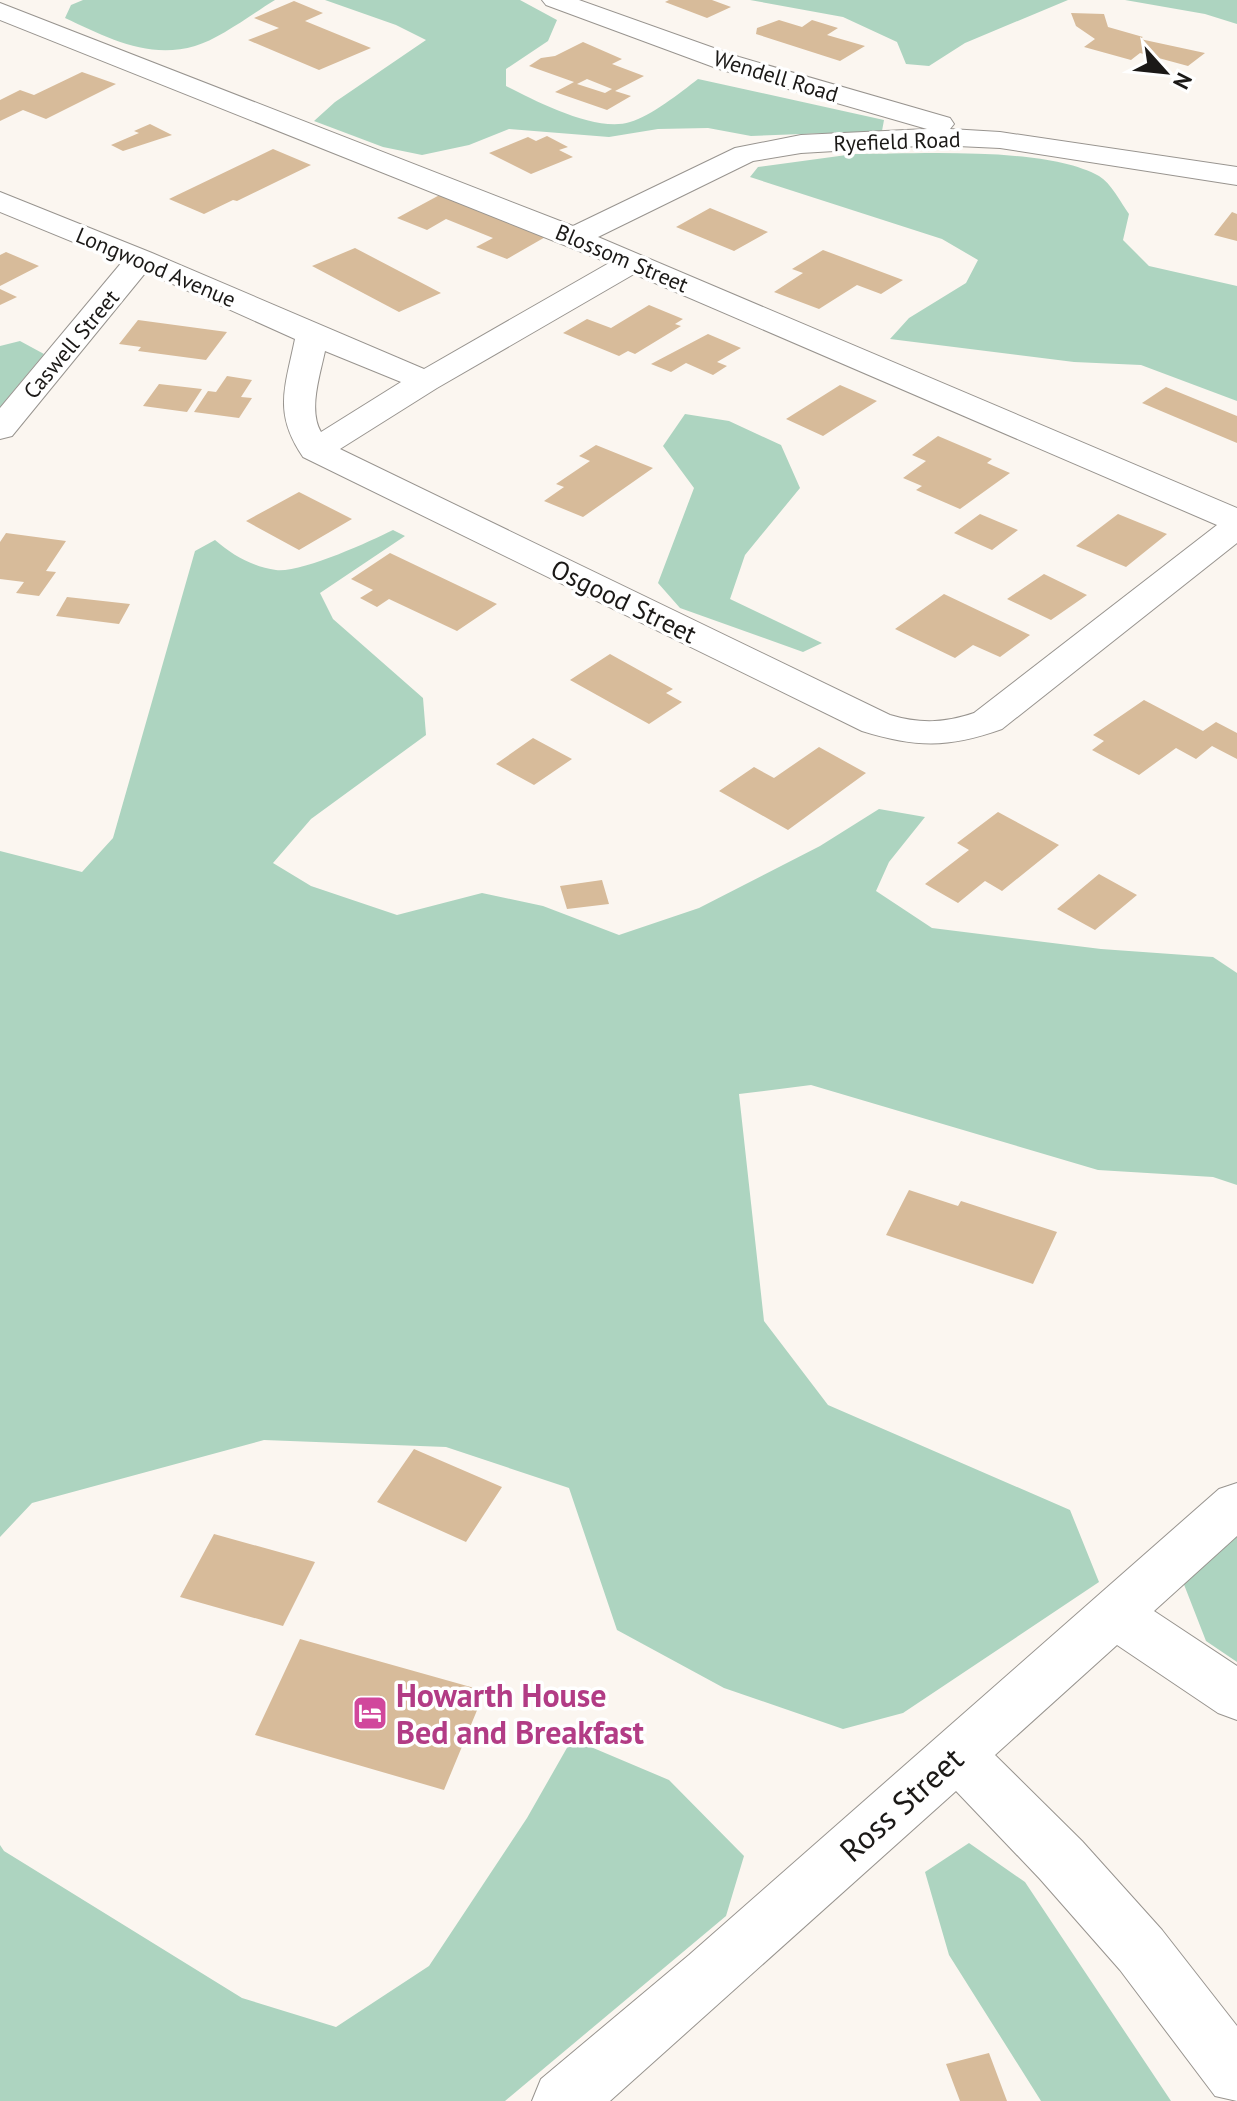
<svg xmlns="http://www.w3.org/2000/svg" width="1237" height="2101" font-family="'PT Sans',sans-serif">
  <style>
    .green { fill: #add4c0 }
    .building { fill: #d7bb9a; fill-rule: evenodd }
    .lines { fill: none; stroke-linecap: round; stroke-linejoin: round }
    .minor-casing { stroke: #98948f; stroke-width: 2 }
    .minor { fill: #fff; fill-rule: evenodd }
    .labels { text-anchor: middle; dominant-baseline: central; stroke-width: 7; stroke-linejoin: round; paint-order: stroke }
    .far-street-label { font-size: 22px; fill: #1b1917; stroke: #fff }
    .street-label { font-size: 26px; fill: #1b1917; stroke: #fff }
    .near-hotel-label { font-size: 32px; font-weight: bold; fill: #b23c85; stroke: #fff; text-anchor: start }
    .near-street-label { font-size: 32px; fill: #1b1917; stroke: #fff }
  </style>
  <rect width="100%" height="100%" fill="#fbf6f0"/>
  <path class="green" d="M83,0H275C252,14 219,39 195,46C148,60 106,37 65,18L71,5Z
    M325,0H520L557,20L548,41L506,69V86C535,101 597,133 630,122C651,116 680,93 698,79L884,120L882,131L751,136L708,128L658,129L609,137L509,129L469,145L422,155L383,147L314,121L335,102L426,40L396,25Z
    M750,0H1068L965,43L929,66L906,64L897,42L843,17Z
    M1125,0H1237V24L1205,14Z
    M854,154C916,154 1046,146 1099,176C1111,183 1121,203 1129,214L1123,240L1149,266L1237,286V401L1141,365L1074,362L890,339L909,318L966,283L978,260L942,239L750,177L758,167Z
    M20,341L44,354L0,407V346Z
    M685,414L729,421L781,445L800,488L745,555L730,599L822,643L803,652L680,608L658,583L694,488L663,446Z
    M393,530L405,536L320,593L333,619L423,698L426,735L311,819L273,863L311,886L397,915L482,893L543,906L619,935L699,908L820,846L879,809L925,817L889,862L876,891L932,928L1101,949L1213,957L1237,973V1185L1213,1177L1098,1170L811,1085L739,1094L764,1321L828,1405L1070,1510L1099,1582L903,1713L843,1729L724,1688L617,1630L569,1488L446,1447L264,1440L32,1503L0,1537V851L82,872L113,838L195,551L215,540C232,555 253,567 276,570C301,573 369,542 393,530Z
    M1237,1536V1662L1206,1641L1183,1582Z
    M572,1739L669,1780L744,1856L726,1916L505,2101H0V1845L4,1851L242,1998L336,2027L429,1966L527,1818Z
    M969,1843L1025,1882L1171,2101H1041L949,1955L925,1872Z"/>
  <path class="building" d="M669,0H712L731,7L707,18L665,2Z
    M294,1L323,13L305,21L371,48L319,70L248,40L279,28L254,18Z
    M1071,13L1104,14L1108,27L1143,37L1140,39L1205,53L1188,66L1140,53L1131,60L1084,47L1095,39L1076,26Z
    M779,20L802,27L812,20L838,28L827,35L865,46L840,61L756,34L757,28Z
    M583,42L622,59L612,64L644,76L615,91L631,96L607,110L555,92L574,82L529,66L541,58L555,56ZM587,79L612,89L605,93L577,84Z
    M82,72L116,84L46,119L23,110L0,121V100L20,90L34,95Z
    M150,124L172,135L123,151L111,145L139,133L134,131Z
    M547,136L568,147L559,150L573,157L531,174L489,153L528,137L536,141Z
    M273,149L311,165L237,201L233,200L204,214L169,199Z
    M447,191L554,232L507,259L476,247L493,238L446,219L427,230L397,218Z
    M710,208L768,232L734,251L676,227Z
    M1232,212L1237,214V241L1214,235Z
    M355,248L441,293L399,312L312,266Z
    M823,250L903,280L881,294L857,285L819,309L774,292L803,273L792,269Z
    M6,252L39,266L0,286V255Z
    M0,289L17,297L0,305Z
    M649,305L683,319L675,324L681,326L635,354L628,351L619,356L563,333L587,319L611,328Z
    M138,320L227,332L206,360L138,351L141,347L119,344Z
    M708,334L741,348L717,362L727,366L713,375L686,363L671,372L651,364Z
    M227,376L252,380L241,397L252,398L239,418L194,412L208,391L216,392Z
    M159,384L202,389L187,412L143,406Z
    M840,385L877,401L823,436L786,419Z
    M1166,387L1237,416V443L1142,403Z
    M938,436L992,459L987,463L1010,473L960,509L916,490L922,486L903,478L926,461L912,455Z
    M596,445L653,468L583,517L544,501L564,487L556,484L590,461L579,456Z
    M299,492L352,519L299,550L246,521Z
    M980,514L1018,530L992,550L954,533Z
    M1118,514L1167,534L1126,567L1076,546Z
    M6,533L66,541L46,571L56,572L39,596L16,593L24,582L0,579V542Z
    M390,553L497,604L457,631L389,599L377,607L360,598L373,590L351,579Z
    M1044,574L1087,595L1051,620L1007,599Z
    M944,594L1030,635L1000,657L973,645L955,658L895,629Z
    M67,597L130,604L119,624L56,616Z
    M610,654L673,689L666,693L682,702L649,724L570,680Z
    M1144,700L1203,731L1216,722L1237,733V759L1212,746L1196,759L1176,748L1139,775L1092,750L1104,741L1093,735Z
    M533,738L572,759L534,785L496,764Z
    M819,747L866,773L788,830L719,791L754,767L774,778Z
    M998,812L1059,845L1002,891L985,881L958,903L925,884L969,850L957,843Z
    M1099,874L1137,895L1095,930L1057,909Z
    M602,880L609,904L567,909L560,886Z
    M909,1190L958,1206L961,1201L1057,1232L1033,1284L886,1235Z
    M414,1449L502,1487L466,1542L377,1502Z
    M214,1534L315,1562L283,1626L180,1597Z
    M300,1639L485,1691L444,1790L255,1735Z
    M989,2053L1007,2101H960L946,2064Z"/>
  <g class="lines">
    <defs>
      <path id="minor" d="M542,0H579L739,57L950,118L954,124L950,129L1000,132L1237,167V185L1000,148L936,145L801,153L753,161L598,237L1237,508V543L1002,729C948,748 917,748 862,731L303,457C273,413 285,388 295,339L146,272L12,436L0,439V408L122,262L0,212V192L152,253L424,369L609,263L0,20V3L573,226L735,148L801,135L927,129L719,69L546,5ZM634,274L1217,525L974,713C945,723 920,724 890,715L340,449L437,388ZM325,351L401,382L321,432C308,410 320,375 325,351Z
        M1237,1483V1536L1154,1611L1237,1666V1720L1218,1713L1117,1645L995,1755L1082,1841L1162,1930L1237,2026V2101L1215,2096L1120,1970L1040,1879L956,1791L610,2101H532L541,2079L689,1955L1219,1489Z"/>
    </defs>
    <use href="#minor" class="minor-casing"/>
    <use href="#minor" class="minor"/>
  </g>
  <defs>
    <symbol id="hotel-square" viewBox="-11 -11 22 22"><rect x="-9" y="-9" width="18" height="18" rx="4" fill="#d1479c" stroke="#fff"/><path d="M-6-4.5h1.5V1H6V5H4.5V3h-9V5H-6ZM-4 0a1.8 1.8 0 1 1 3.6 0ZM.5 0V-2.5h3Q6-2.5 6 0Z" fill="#fff"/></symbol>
  </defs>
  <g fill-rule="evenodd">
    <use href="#hotel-square" x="350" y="1693" width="40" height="40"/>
  </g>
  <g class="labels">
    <g class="far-street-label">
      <text transform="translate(776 76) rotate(17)">Wendell Road</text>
      <text transform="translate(897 141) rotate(-2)">Ryefield Road</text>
      <text transform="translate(622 258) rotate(23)">Blossom Street</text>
      <text transform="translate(156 267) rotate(23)">Longwood Avenue</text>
      <text transform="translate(71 344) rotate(-50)">Caswell Street</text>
    </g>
    <g class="street-label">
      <text transform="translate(624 601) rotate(26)">Osgood Street</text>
    </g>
    <g class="near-hotel-label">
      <text x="396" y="1695">Howarth House<tspan x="396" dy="37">Bed and Breakfast</tspan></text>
    </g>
    <g class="near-street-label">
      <text transform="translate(901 1804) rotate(-42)">Ross Street</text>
    </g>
  </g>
  <g transform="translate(1165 72) rotate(117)" stroke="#ffffff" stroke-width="6" paint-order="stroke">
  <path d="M0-6L14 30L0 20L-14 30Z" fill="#1b1917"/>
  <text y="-12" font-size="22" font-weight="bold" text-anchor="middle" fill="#1b1917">N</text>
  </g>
</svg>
